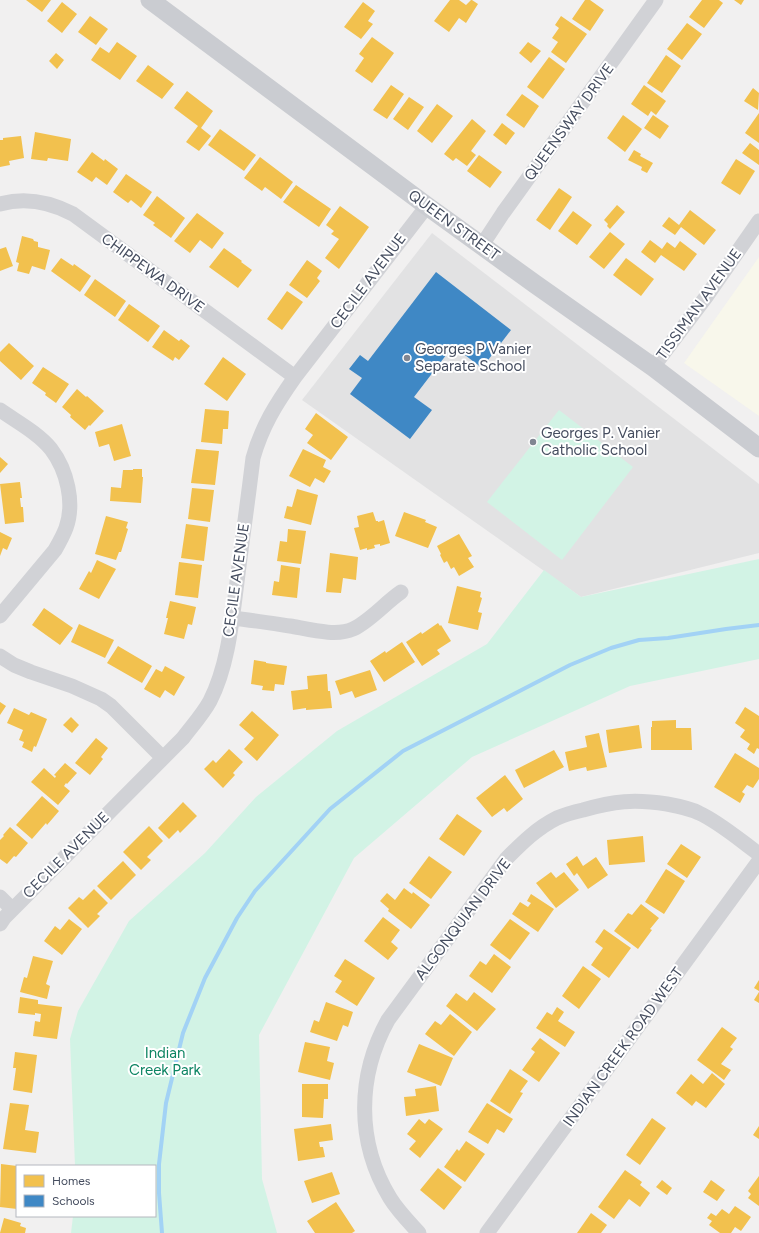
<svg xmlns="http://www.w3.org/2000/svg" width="759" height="1233" font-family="Figtree,sans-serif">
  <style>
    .commercial { fill: #f8f7eb }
    .education { fill: #e2e2e3 }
    .green { fill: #d2f3e5 }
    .homes { fill: #f2c14e }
    .schools { fill: #3f88c5 }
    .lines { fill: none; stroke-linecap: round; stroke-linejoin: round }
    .stream { stroke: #a2d2f5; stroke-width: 4 }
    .minor { stroke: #d1d2d6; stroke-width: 15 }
    .major { stroke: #caccd1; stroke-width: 19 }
    .poi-dot { fill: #818692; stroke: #fff; stroke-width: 1.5 }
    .labels { text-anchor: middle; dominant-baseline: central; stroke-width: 4; stroke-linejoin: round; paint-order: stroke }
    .street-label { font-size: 15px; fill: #454d5f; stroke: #fff }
    .poi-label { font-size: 15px; fill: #454d5f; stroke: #fff; text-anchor: start }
    .park-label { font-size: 15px; fill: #0c8462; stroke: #fff }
  </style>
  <rect width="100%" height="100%" fill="#f1f0f0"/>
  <path class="commercial" d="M759,257V416L684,363Z"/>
  <path class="education" d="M432,233L759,484V553L581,597L302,400Z"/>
  <path class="green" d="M559,410L633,467L562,560L487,502Z
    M759,559V659L630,686L472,757L354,858L259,1035L262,1179L277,1233H71L73,1216H155V1166H75L70,1039L78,1011L129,921L205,853L256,797L337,731L487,644L544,570L581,597Z"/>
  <path class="homes" d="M26,0H51L42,12Z
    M450,0H459L466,5L471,0H472L478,4L466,23L459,18L449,32L434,21Z
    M585,0H590L604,10L590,31L572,19Z
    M702,0H719L723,3L704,28L689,17Z
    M734,0H744L741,5Z
    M62,2L77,14L62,33L47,21Z
    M363,2L375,11L368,21L373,24L361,39L344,27Z
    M90,16L108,29L96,45L78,32Z
    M561,16L587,34L566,63L551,52L558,42L552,38L559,28L555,25Z
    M687,23L702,34L682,60L667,49Z
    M372,37L394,53L372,83L355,71L364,58L359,54Z
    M117,42L137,56L120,80L91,60L100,47L109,53Z
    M528,42L541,51L531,63L519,53Z
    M56,53L64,60L57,69L49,61Z
    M666,55L681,66L662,93L647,83Z
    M549,57L565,69L543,99L527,87Z
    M148,65L174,84L162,99L136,81Z
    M391,85L404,94L387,119L373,110Z
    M644,85L666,101L656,115L651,111L648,116L631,104Z
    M753,88L759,93L758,110L744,101Z
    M187,91L213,111L201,128L211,136L199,151L186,142L198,126L174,108Z
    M522,94L539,106L524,128L506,115Z
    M409,97L424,107L408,130L393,119Z
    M437,104L453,116L432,143L417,131Z
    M759,113V143L745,133Z
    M623,115L642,129L625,152L607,138Z
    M653,115L669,126L660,139L644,128Z
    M472,119L486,131L471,151L476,155L467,166L456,158L453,161L444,154Z
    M502,123L515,133L506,145L493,135Z
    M220,129L256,155L244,171L208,145Z
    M35,132L71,139L68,161L48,158L47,161L31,159Z
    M21,136L24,158L9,161L10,165L0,167V140H3V138Z
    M750,143L759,150V165L742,153Z
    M634,150L641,154L640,156L653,163L647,173L641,170L642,167L628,160Z
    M92,152L104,161L105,159L118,169L107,185L96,177L92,182L77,172Z
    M479,155L502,172L490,188L467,171Z
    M260,157L293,182L281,199L265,187L262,191L244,178Z
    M736,159L755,171L740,195L721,183Z
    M126,174L152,192L141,208L131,200L128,203L113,192Z
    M296,185L331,209L319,227L283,202Z
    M559,188L572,197L550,230L536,220Z
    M157,196L185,218L171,238L153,225L155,223L143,215Z
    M617,205L625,212L610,229L607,226L608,224L604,220Z
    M340,206L369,227L339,269L325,258L339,239L331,234L334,231L326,225Z
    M690,210L716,230L704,245L681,227L675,235L662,226L669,217L679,225Z
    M573,211L592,225L577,245L558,231Z
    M197,213L224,233L212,249L200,240L190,253L174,241Z
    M610,232L625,244L604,269L589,257Z
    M22,236L33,239L34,241L38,242V247L50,250L45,270L32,266L29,274L17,271L19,263L16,262Z
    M650,240L662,249L667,242L675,248L680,241L697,254L684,271L661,255L655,263L641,252Z
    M6,247L13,266L0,271V249Z
    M224,248L242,261L241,262L252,270L238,288L209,267Z
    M61,258L73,266L74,264L91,276L80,292L51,271Z
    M626,258L654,279L641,296L613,275Z
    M307,260L322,271L317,278L320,281L307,298L289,285Z
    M95,279L126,301L115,317L84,295Z
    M287,291L303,302L282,330L267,319Z
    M129,304L160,326L148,342L118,320Z
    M164,330L179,341L181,339L190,346L179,360L175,357L173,361L152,347Z
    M9,343L34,366L21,380L0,361V352Z
    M223,357L246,374L227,401L204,384Z
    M43,367L69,384L56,403L45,395L46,393L32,383Z
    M77,389L86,397L87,396L104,411L90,426L89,425L85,430L70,417L71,415L62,407Z
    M205,409L229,411L228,429H223L222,444L201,442Z
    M316,413L348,437L331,460L307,443L313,435L305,429Z
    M122,424L131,456L114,461L109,444L99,447L95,432Z
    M196,449L219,451L215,485L191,483Z
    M303,449L326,460L323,467L331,471L324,483L315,478L310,487L289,476Z
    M0,457L8,464L0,473Z
    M133,469H142V477H143L141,503L110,501L111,487L121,488L123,470H133Z
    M20,482L22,498H20L21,507H23L24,522L5,524L0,484Z
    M192,488L214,490L210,522L188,519Z
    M297,489L318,495L311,525L284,518L287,506L292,507Z
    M373,512L376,521H378V522L384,520L390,543L380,546V544L374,545L375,548L367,550V548L360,550L354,528L359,527L357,516Z
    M404,512L426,520L425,522L437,527L428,548L395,536Z
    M106,516L128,522L126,528L128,529L121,552H119L116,560L95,554Z
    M186,524L208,527L204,561L181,558Z
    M288,529L306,531L301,564L277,561L280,541L287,542Z
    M0,532L12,538L7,550L3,548L0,556Z
    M459,534L472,556L468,558L474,567L459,576L454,567L451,569L447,561L444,563L440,555L441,554L437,546Z
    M330,553L358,557L356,580L343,578L341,593L326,592Z
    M97,560L116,569L99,599L79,589L89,571L91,573Z
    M179,562L202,565L198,598L175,595Z
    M281,565L300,568L297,598L272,595L274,581L279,582Z
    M457,586L481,592L480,597L482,598L478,612L482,613L478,630L448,623Z
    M170,601L196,607L192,625L188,624L184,639L164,634L168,618H166Z
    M44,608L73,628L60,645L32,625Z
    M438,623L440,626L441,625L451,641L437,650L440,654L422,666L406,642L421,632L422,634Z
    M79,624L114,640L105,658L71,642Z
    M402,642L415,662L384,682L370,661L385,651L386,653Z
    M118,646L152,666L142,683L107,663Z
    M254,660L266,662V663L287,666L284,685L275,684L274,691L262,690L263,686L251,684Z
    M165,666L185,677L174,696L165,690L160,698L144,689L156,669L162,672Z
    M370,670L377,690L355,698L352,691L340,695L335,681Z
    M327,674L328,691H330L332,708L306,710V708L293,710L291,691L308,689L307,676Z
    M0,702L6,706L0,715Z
    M745,707L759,716V749L757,748L754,754L747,749L750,744L740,737L745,730L735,723Z
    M14,708L29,715L31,712L47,719L36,747L34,746L32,752L22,747L24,742L19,740L23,730L7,723Z
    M252,711L279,735L257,761L244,749L254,738L239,725Z
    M71,717L79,725L72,733L63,725Z
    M676,720V728H691L692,750H651V727H652V721Z
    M639,725L642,748L609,753L606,730Z
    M599,733L607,767L587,771L586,767L569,771L565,752L587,747L585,736Z
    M96,738L108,748L101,757L103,759L90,775L75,763Z
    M229,749L243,762L233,773L235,775L223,788L204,769L213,760L216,763Z
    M554,750L564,767L524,788L515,770Z
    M735,753L759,768V779L753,788L747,785L742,792L745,794L740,803L714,787Z
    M65,763L77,773L67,784L66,783L64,786L70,791L58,805L31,782L44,768L55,778L56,776L54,775Z
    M505,775L523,799L507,812L504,808L492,817L476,798Z
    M42,796L59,811L47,825L46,823L32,839L16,825Z
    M183,802L197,816L180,833L178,830L169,839L158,828Z
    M457,814L482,831L464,856L439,839Z
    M149,826L163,841L147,857L151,860L141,870L123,852Z
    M10,827L28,843L16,857L14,856L7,864L0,859V840L4,836L3,835Z
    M643,836L645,862L609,865L607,840Z
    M681,844L701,857L687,878L667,864Z
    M429,856L452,872L431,899L409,883Z
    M577,856L583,866L596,857L608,875L588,889L577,873L574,876L566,864Z
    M123,861L136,875L111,900L97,886Z
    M666,869L685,881L664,914L645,902Z
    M551,872L556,878L564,872L579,890L556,908L536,883Z
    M404,888L412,894L413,892L430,905L411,929L388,911L389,909L380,901L387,893L395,900Z
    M94,889L108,903L97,914L100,916L88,928L68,908L79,897L83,900Z
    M531,894L554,909L538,932L512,914L520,902L528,907L531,903L527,901Z
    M641,904L659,918L650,929L652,930L638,949L614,931L628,913L632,915Z
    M383,917L400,930L391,942L398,948L388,960L364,941Z
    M69,919L82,929L62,955L44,941L55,926L60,930Z
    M510,919L530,933L510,960L490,945Z
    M604,929L631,948L609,978L591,965L603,948L595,942Z
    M494,954L511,967L492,993L469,976L480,961L486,965Z
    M33,956L53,961L46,984L50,986L47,999L20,992L24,977L27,978Z
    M345,959L375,978L357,1006L335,992L342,981L334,976Z
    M583,966L601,979L579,1009L562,996Z
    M759,980V991L754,988Z
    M474,992L496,1009L477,1031L446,1006L456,993L467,1001Z
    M759,992V1003L754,1000Z
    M20,997L38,1000V1004L62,1007L57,1039L33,1036L35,1021L40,1022L41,1014L35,1013V1015L18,1013Z
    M326,1002L353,1012L348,1027L343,1025L337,1041L310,1032L314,1020L319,1022Z
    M557,1007L564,1012L558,1021L575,1032L565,1047L536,1028L547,1012L552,1015Z
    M450,1014L472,1032L454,1056L425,1034L435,1021L441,1025Z
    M722,1027L737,1038L730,1047L733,1049L721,1064L731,1070L724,1080L697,1060Z
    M540,1038L560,1053L539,1082L522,1070L535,1052L531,1049Z
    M305,1042L330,1047L327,1061L334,1063L330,1080L298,1072Z
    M419,1044L453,1058L441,1086L407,1072Z
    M15,1052L37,1055L32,1093L13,1090L16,1068H13Z
    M510,1069L528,1081L520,1092L523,1093L510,1114L490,1101Z
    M712,1073L725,1084L706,1108L696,1101L692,1106L676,1093L691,1074L703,1084Z
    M302,1084H328V1099H324L323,1118L302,1117Z
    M436,1086L439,1111L406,1116L404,1097L416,1096L415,1089Z
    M10,1103L29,1105L25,1130L39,1132L36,1153L3,1149Z
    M487,1103L513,1119L504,1133L497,1129L488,1144L468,1132Z
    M652,1118L666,1128L640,1165L626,1155Z
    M419,1119L425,1124L429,1119L443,1129L420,1158L409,1149L416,1141L407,1134Z
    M331,1124L333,1140L319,1142L320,1147H323L325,1157L298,1161L294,1129Z
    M759,1126V1139L753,1135Z
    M466,1141L485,1154L465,1182L444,1167L457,1149L459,1151Z
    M1,1164L17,1166V1209L0,1207Z
    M438,1168L462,1187L444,1210L420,1190Z
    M625,1170L642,1182L640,1185L650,1193L640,1207L629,1199L614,1219L598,1207Z
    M332,1172L340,1194L312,1203L304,1181Z
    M759,1176V1206L748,1198L751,1194L748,1191Z
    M662,1180L672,1188L667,1195L656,1187Z
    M711,1180L725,1190L717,1201L703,1192Z
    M336,1202L355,1231L352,1233H315L307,1221Z
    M735,1206L751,1217L741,1231L735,1227L731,1233H720L709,1225L712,1221L707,1218L711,1213L716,1216L722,1209L729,1214Z
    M591,1213L607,1225L601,1233H577Z
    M4,1218L21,1223L20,1226L26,1228L25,1233H0Z"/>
  <path class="schools" d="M436,272L511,330L482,368L453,346L414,397L432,410L410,439L350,394L362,378L349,369L360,355L368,361Z"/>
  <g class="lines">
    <path class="stream" d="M162,1233L159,1193V1164L166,1103L183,1033L205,978L237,918L255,891L330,809L403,751L570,665L611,648L639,640L668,638L726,629L759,625"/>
    <path class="minor" d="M0,204C25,197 50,202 73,214L295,377
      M482,245L503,213L656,0
      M653,367L706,297L759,221
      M0,410C17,422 38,433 51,449C67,470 75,503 66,528C63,536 59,543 55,550L0,616
      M232,618C251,620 270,623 290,626C308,629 336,637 353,629C370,621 385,603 401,592
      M0,656L14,665L31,672L72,686L101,699L111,706L163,758
      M0,897L12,909
      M0,924L4,918L183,738C192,726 203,714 210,701C228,666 232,621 237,582C242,541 248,500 253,458C262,426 276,404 295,377L427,206
      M419,1233C409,1222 398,1211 390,1198C356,1142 357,1076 388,1020L507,858C522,843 537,828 557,818C564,815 574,812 583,810C614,801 634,799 667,804C678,806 689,808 699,813C719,822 741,841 759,854
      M487,1233L759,861"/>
    <path class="major" d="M150,0L427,206L535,284L653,367L759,448"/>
  </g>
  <g class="poi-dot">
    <circle cx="407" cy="358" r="4"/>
    <circle cx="533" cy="442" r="4"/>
  </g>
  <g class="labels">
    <g class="street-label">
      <text transform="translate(569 122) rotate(-54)">QUEENSWAY DRIVE</text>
      <text transform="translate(454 225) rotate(36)">QUEEN STREET</text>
      <text transform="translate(153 273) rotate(36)">CHIPPEWA DRIVE</text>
      <text transform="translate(368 281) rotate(-53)">CECILE AVENUE</text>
      <text transform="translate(699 304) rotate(-54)">TISSIMAN AVENUE</text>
      <text transform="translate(236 580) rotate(-82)">CECILE AVENUE</text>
      <text transform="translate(66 855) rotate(-45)">CECILE AVENUE</text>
      <text transform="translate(463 919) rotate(-53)">ALGONQUIAN DRIVE</text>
      <text transform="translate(623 1047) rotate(-54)">INDIAN CREEK ROAD WEST</text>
    </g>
    <g class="poi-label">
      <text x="415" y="349">Georges P Vanier<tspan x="415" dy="17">Separate School</tspan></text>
      <text x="541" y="433">Georges P. Vanier<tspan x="541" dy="17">Catholic School</tspan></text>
    </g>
    <g class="park-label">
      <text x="165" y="1053">Indian<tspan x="165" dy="17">Creek Park</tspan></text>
    </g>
  </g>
  <rect x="16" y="1165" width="140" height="52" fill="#ffffff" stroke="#b5b8bf"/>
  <rect x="24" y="1175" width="20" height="12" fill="#f2c14e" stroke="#b5b8bf"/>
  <text x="52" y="1185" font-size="12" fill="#454d5f">Homes</text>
  <rect x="24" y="1195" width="20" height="12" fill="#3f88c5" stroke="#b5b8bf"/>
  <text x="52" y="1205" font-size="12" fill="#454d5f">Schools</text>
</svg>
